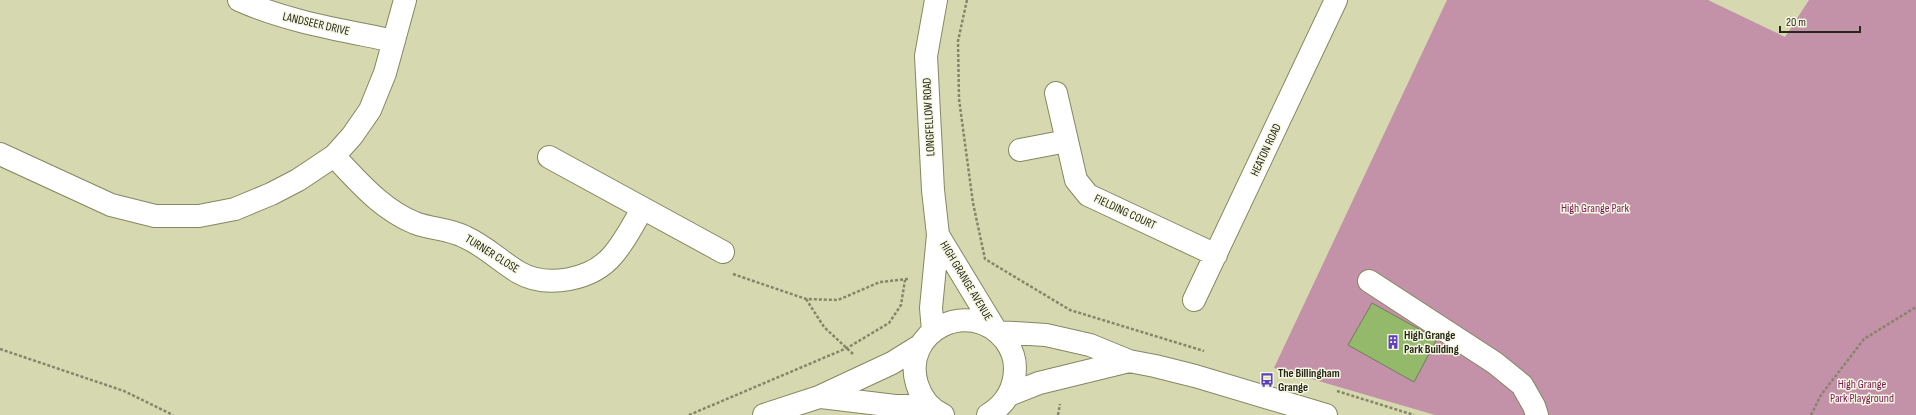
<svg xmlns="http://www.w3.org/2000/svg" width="1916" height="415" font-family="'Sofia Sans Condensed',sans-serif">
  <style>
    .green { fill: #c391a8 }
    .building { fill: #94b96b; stroke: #6d7e5c }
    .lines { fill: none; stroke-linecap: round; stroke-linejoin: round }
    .minor-casing { stroke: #868761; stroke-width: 24 }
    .path { stroke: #858669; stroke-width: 2.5; stroke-dasharray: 3 2; stroke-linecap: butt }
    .minor { stroke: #fff; stroke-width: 22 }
    .labels { text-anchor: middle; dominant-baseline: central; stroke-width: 3; stroke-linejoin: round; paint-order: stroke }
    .street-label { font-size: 12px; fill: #282819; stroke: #f6f7e3 }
    .park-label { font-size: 12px; fill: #791952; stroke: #f6f7e3 }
    .poi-label { font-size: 12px; font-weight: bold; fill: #282819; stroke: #f6f7e3; text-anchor: start }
  </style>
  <rect width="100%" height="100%" fill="#d6d8af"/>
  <path class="green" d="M1447,0H1708L1785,37L1809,0H1916V415H1435L1274,368Z"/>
  <path class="building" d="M1372,303L1437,339L1414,382L1348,345Z"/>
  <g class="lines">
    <defs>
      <path id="minor" d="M239,0C288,22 342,30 394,41
        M1056,93L1076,180L1088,195L1216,255
        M1020,150L1067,141
        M0,154L111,205L155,216H199L235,209L271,194L298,180L334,156L352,136L370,110L385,73L405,0
        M334,156C359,182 381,209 415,223C431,229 450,229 465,237C485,246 500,261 518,272C547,289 592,280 613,255C625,241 633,225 642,209
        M549,157L723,252
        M938,235L995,329
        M1369,281L1495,363L1522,385L1534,406L1537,415
        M1194,300L1336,0
        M933,331L931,308L938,235L933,190L926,56L936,0
        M998,332L1046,335L1090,345L1129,361L1155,366L1195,376L1326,415
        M1009,395L1039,383L1129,361
        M821,397L895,406H929
        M764,415L819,397L892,363L921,345
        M943,415C930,409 921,397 917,384C901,332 969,296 1005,340C1011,348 1015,358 1015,368C1015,389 1006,404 988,415"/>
    </defs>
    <use href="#minor" class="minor-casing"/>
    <path class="path" d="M967,0L958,41L959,99L973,203L985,259L1070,310L1204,351
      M733,274L806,299L838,300L880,282L908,279
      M806,299L824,327L853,354
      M0,349L124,391L173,415
      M1337,391L1414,415
      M689,415L847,348L889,323L901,305L905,280
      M1058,415L1060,404
      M1811,415L1821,395L1864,339L1916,307"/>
    <use href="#minor" class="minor"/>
  </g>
  <defs>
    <symbol id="building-bare" viewBox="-9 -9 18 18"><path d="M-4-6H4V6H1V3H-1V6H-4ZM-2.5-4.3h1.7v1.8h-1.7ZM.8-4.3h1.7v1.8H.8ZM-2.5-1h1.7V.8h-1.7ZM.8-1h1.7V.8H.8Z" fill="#5e40b8" stroke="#f6f7e3" stroke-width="2.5" paint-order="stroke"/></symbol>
    <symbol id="bus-bare" viewBox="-9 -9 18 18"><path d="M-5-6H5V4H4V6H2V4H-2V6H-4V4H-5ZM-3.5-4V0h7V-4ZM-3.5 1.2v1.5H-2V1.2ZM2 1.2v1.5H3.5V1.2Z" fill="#5e40b8" stroke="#f6f7e3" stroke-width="2.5" paint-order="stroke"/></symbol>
  </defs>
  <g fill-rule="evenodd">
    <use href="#building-bare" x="1383" y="332" width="20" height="20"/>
    <use href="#bus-bare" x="1257" y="370" width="20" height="20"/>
  </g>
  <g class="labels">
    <g class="street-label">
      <text transform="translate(316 24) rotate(13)">LANDSEER DRIVE</text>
      <text transform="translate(929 117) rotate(-93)">LONGFELLOW ROAD</text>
      <text transform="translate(1266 150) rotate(-65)">HEATON ROAD</text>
      <text transform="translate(1125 212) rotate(25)">FIELDING COURT</text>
      <text transform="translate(492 254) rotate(32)">TURNER CLOSE</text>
      <text transform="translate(966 281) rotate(59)">HIGH GRANGE AVENUE</text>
    </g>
    <g class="park-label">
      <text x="1595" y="208">High Grange Park</text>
      <text x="1862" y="384">High Grange<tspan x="1862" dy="14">Park Playground</tspan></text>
    </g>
    <g class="poi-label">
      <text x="1404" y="335">High Grange<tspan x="1404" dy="14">Park Building</tspan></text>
      <text x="1278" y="373">The Billingham<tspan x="1278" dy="14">Grange</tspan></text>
    </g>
  </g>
  <path d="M1780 26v6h80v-6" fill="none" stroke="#282819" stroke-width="2"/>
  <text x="1786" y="26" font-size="12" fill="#282819" stroke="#f6f7e3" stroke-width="3" paint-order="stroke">20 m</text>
</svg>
